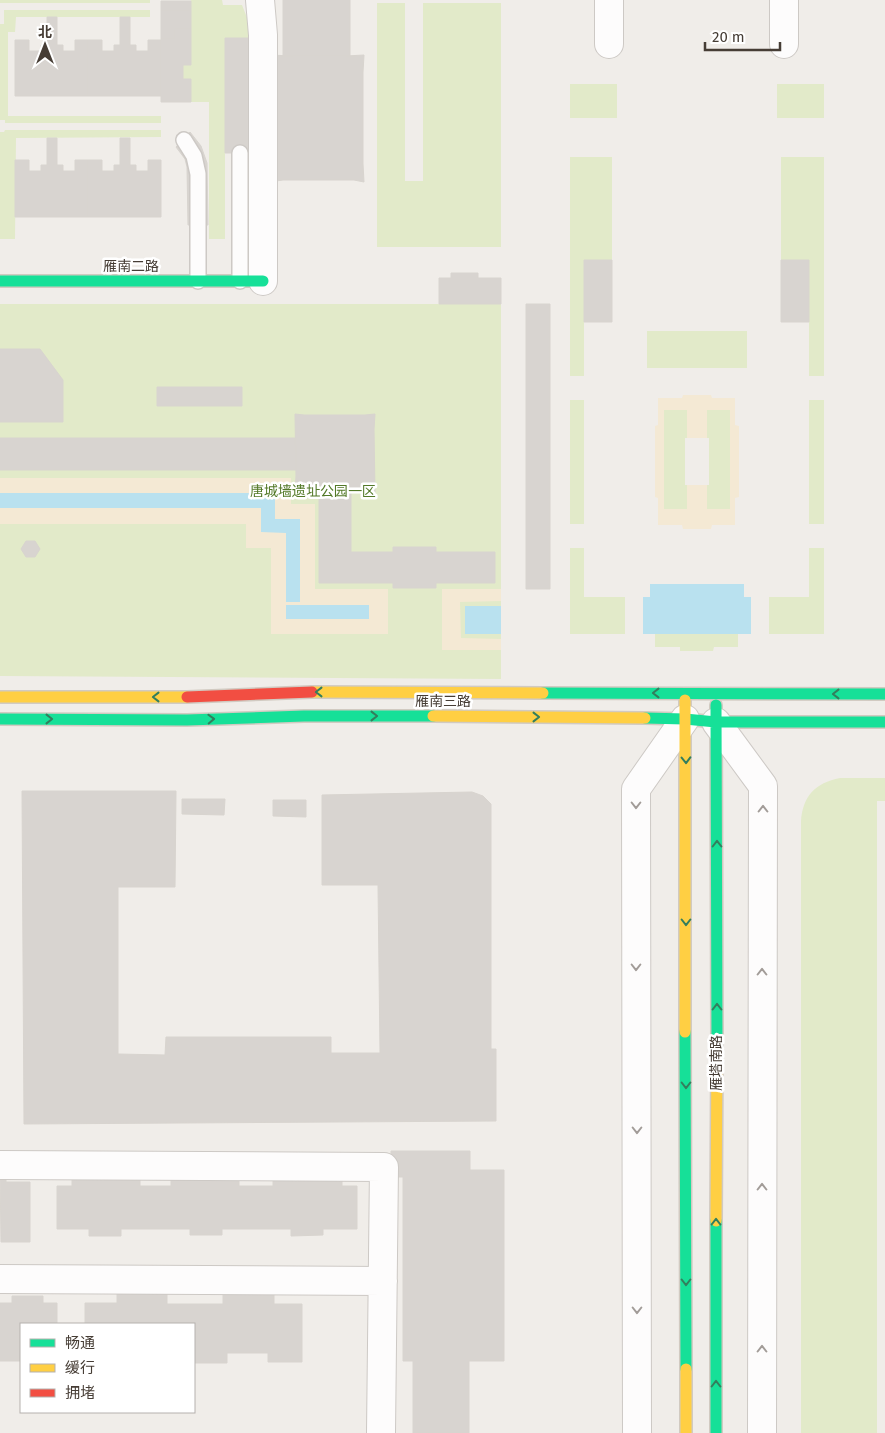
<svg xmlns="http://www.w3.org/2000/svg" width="885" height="1433" font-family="'Fira Sans','Noto Sans SC',sans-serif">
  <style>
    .green { fill: #e2eac9 }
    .sand { fill: #f4e9d4; fill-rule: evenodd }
    .water { fill: #b9e1ef }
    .building { fill: #d8d4d0; stroke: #d8d4cf }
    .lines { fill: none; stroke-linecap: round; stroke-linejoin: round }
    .lane-casing { stroke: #cdc9c5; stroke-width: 18 }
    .street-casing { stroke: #cdc9c5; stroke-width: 30 }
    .fast-casing { stroke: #d1cac1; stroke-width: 14 }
    .slow-casing { stroke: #d1cac1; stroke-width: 14 }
    .jam-casing { stroke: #d1cac1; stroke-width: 14 }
    .lane { stroke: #fdfcfc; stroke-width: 15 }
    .street { stroke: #fdfcfc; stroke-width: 28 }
    .fast { stroke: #16e098; stroke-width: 11 }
    .slow { stroke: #ffcf43; stroke-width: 11 }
    .jam { stroke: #f24e42; stroke-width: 11 }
    .oneway { stroke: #337e5d }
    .oneway2 { stroke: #a29c98 }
    .labels { text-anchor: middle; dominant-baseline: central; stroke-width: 5; stroke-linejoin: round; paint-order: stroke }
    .street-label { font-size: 14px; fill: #463d35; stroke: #fff }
    .park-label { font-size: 14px; fill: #537928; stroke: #fff }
  </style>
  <rect width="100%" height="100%" fill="#f0ede9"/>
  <path class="green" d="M0,0H150V3H0Z
    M191,0H222L223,5H242L255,38L225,39V239H209V102H191V79H183V65H191Z
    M377,3H405V181H423V3H501V247H377Z
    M4,10H150V17H16L15,32H8V116H161V123H5V120H0V24H4Z
    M570,84H617V118H570Z
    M777,84H824V118H777Z
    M5,130H161V137L16,138L15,239H0V132H4Z
    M570,157H612V260H584V376H570Z
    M781,157H824V376H809V260H781Z
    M0,304H501V679L0,676Z
    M647,331H747V368H647Z
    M570,400H584V524H570Z
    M809,400H824V524H809Z
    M664,410H687V438H685V485H687V509H664Z
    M707,410H730V509H707V485H709V438H707Z
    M570,548H584V597H625V634H570Z
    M809,548H824V634H769V597H809Z
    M655,634H738V647H714L713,651H680V647H655Z
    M840,778H885V801H877V1433H801V821C803,796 815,783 840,778Z"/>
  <path class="sand" d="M683,395H711L712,398H735V425L739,426V497L735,498V525H712L711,529H683L682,525H658V498L655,497V426L658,425V398H682ZM664,410H687V438H707V410H730V509H707V485H687V509H664Z
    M0,478H291V504H315V589H388V634H271V548H246V524H0V508H261L286,532V601H300L299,519H275V493H0Z
    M442,589H501V601L460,602L461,638L501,639V650H442Z"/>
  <path class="water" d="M0,493H275V519H300V602H286V533L261,532V508H0Z
    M650,584H744V597H751V634H643V597H650Z
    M286,605H369V619H286Z
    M465,606H501V634H465Z"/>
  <path class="building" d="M283,0H350V56H283Z
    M161,1H191V11H161Z
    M161,11H191V29H175V39H161Z
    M47,17H57V45H63V51H75V40H88V96H15V40H29V51H41V45H47Z
    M120,17H130V45H136V51H148V40H161V96H88V40H102V51H114V45H120Z
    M175,29H191V65H183V79H191V102H161V39H175Z
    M225,38H255V153H225Z
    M269,55L293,56H346L364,55L363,72V164L364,182L354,180H283L269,182Z
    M190,132L201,146L207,163L208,225H188L187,167L185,159L176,147Z
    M47,138H57V165H63V171H75V160H88V217H15V160H29V171H41V165H47Z
    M120,138H130V165H136V171H148V160H161V217H88V160H102V171H114V165H120Z
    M584,260H612V322H584Z
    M781,260H809V322H781Z
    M451,273H478V278H501V304H439V278H451Z
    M526,304H550V589H526Z
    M0,349H40L63,380V422H0Z
    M157,387H242V406H157Z
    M295,414L304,415H365L375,414L374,429L375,494L357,492L295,494L296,476Z
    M0,438H296V470H0Z
    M319,492H351V552H393V547H436V552H495V583H436V588H393V583H319Z
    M26,541H35L40,549L35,557H26L21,549Z
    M22,791H176L175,887H118V1054L165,1055L166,1037H331V1053H380L378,885H322V795L472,792L483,796L491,804V1049H496V1121L24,1124Z
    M182,799H225L224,815L182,814Z
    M273,800H306V817L273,816Z
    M391,1151H470V1170H504V1361H469V1433H413V1361H403V1177H391Z
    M0,1171H6V1182H30V1242H1Z
    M230,1172V1180H239V1186H273V1180L342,1179V1186H357V1229H323V1235L291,1236V1229H222V1235H190V1229H121V1236H89V1229H57V1186H72V1178L140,1179V1186H171V1179Z
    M117,1293H167V1304H223V1293H274V1304H302V1362H268V1353H227V1363H194V1324H85V1303H117Z
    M12,1296H43V1303H57V1324H21V1361H0V1303H12Z"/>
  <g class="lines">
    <defs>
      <path id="lane" d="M184,140L194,156L198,174V281
        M240,153V281"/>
      <path id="street" d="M260,0L263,35V281
        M609,0V44
        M784,0V44
        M716,722L763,786L762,1433
        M0,1165L384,1167L381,1433
        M0,1279L383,1281
        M637,1433L636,789L685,719"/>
      <path id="fast" d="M0,281H263
        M543,693L885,694
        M716,705L717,1046
        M645,718L685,719L716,722H885
        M0,719L187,720L304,716H433
        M685,1032L686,1369
        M716,1433V1221"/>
      <path id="slow" d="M312,692L543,693
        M0,697H187
        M685,700V1032
        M433,716L645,718
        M716,1221L717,1046
        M686,1369V1433"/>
      <path id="jam" d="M187,697L312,692"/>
    </defs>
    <use href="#lane" class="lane-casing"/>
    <use href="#street" class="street-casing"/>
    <use href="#fast" class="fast-casing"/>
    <use href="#slow" class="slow-casing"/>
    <use href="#jam" class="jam-casing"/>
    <use href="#lane" class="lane"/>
    <use href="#street" class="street"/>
    <use href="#fast" class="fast"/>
    <use href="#slow" class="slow"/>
    <use href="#jam" class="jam"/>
  </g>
  <defs><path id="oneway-chevron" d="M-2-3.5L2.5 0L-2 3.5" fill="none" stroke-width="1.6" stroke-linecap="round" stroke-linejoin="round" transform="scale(1.25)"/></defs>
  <g class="oneway">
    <use href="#oneway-chevron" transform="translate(319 692) rotate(-180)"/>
    <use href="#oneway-chevron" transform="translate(656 693) rotate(-180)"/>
    <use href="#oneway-chevron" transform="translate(836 694) rotate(-180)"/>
    <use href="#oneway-chevron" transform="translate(156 697) rotate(180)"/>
    <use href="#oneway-chevron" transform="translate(374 716)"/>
    <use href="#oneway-chevron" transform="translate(536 717)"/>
    <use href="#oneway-chevron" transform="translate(49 719)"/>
    <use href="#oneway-chevron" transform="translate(211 719) rotate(-2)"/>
    <use href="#oneway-chevron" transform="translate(686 760) rotate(89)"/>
    <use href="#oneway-chevron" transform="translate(717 844) rotate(-90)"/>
    <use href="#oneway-chevron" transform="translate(686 922) rotate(90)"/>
    <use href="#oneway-chevron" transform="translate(717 1007) rotate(-90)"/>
    <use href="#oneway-chevron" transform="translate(686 1085) rotate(90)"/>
    <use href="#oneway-chevron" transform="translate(716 1222) rotate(-90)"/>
    <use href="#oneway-chevron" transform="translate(686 1282) rotate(90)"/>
    <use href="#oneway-chevron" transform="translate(716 1384) rotate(-90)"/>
  </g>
  <g class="oneway2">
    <use href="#oneway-chevron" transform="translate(636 805) rotate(90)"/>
    <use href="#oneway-chevron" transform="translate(763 809) rotate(-90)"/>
    <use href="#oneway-chevron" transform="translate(636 967) rotate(90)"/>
    <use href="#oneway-chevron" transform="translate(762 972) rotate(-90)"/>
    <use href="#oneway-chevron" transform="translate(637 1130) rotate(90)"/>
    <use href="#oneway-chevron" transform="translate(762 1187) rotate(-90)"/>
    <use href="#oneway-chevron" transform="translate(637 1310) rotate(90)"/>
    <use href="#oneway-chevron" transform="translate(762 1349) rotate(-90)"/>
  </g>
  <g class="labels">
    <g class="street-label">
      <text x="131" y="266">雁南二路</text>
      <text x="443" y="701">雁南三路</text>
      <text transform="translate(716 1063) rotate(-90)">雁塔南路</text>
    </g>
    <g class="park-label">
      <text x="313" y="491">唐城墙遗址公园一区</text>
    </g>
  </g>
  <rect x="20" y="1323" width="175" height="90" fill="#ffffff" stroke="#b5b1ae"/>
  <rect x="30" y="1339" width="25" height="8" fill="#16e098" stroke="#b5b1ae"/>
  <text x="65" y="1348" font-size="15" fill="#463d35">畅通</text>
  <rect x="30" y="1364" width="25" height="8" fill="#ffcf43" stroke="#b5b1ae"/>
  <text x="65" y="1373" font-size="15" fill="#463d35">缓行</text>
  <rect x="30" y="1389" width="25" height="8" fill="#f24e42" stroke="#b5b1ae"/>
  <text x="65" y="1398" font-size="15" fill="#463d35">拥堵</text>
  <g transform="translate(45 45)" stroke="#ffffff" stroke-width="4" paint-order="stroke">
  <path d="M0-4L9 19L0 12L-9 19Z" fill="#463d35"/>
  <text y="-8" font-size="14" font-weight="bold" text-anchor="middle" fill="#463d35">北</text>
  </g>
  <path d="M705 42v8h75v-8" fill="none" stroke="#463d35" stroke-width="2.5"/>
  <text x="712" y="42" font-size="15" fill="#463d35" stroke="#ffffff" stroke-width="4" paint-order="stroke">20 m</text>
</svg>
